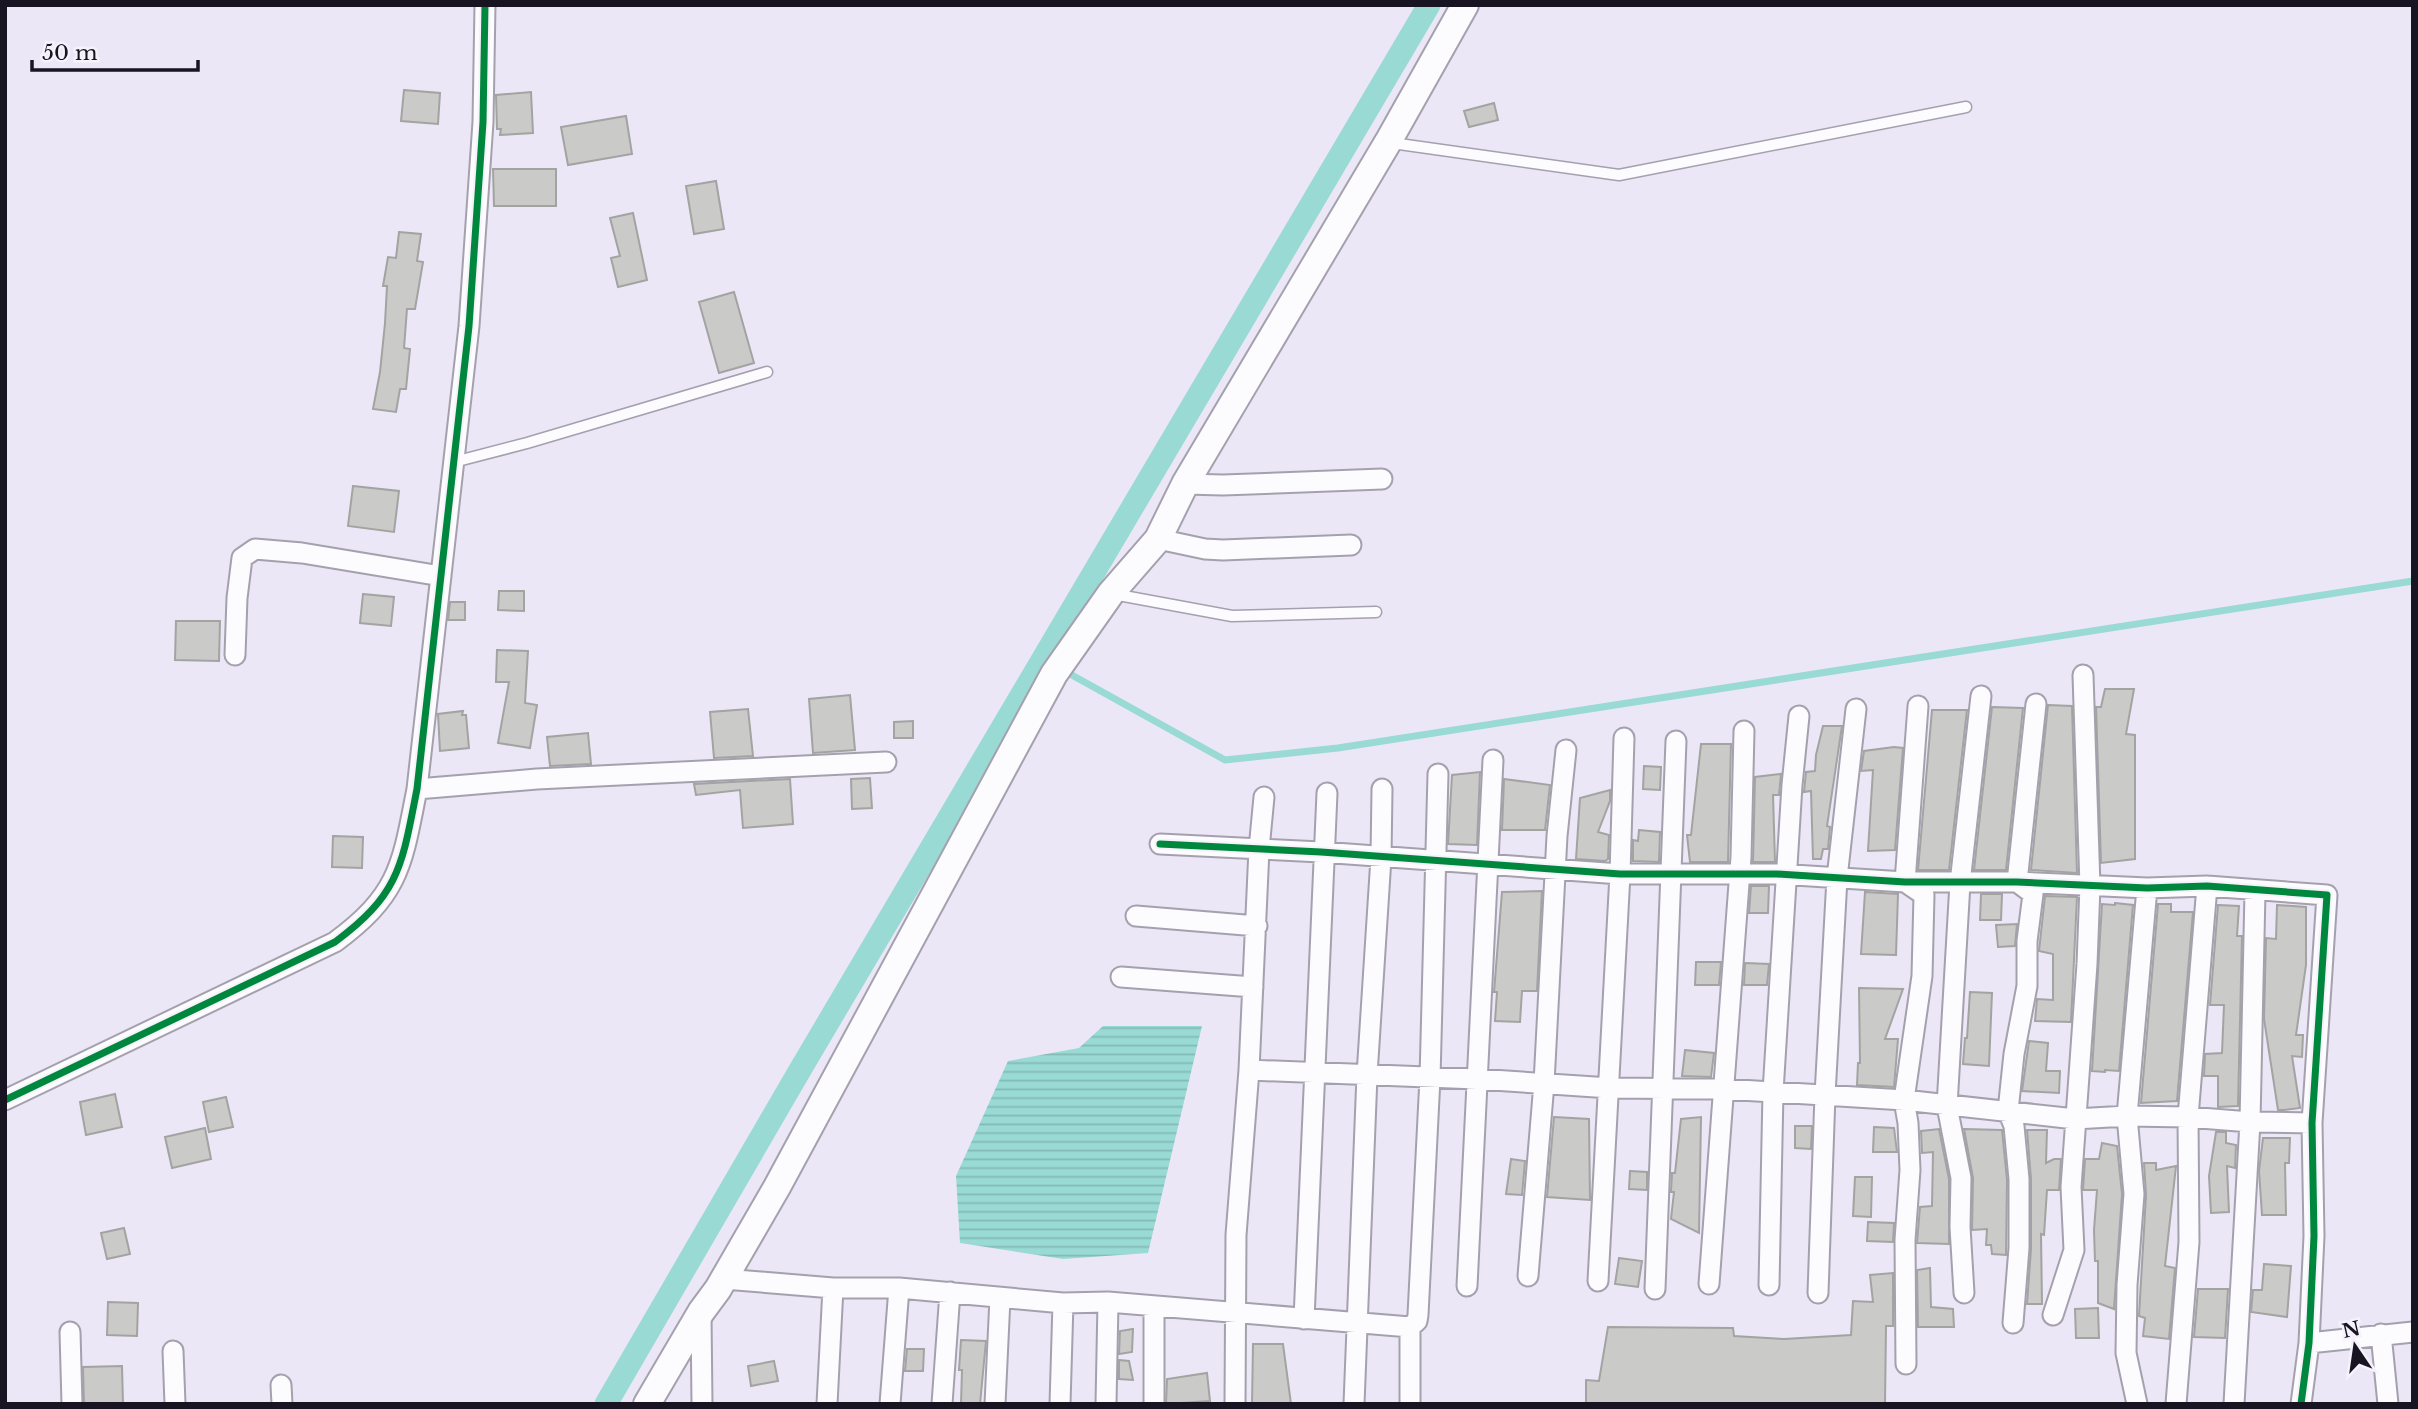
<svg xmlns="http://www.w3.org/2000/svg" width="2418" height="1409" font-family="'Libre Baskerville',serif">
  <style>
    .water { fill: url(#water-rules) }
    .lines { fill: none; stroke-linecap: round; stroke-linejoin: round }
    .stream { stroke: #99dad4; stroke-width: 7 }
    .canal { stroke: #99dad4; stroke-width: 23 }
    .building { fill: #cacac9; stroke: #a3a3a2; stroke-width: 2 }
    .lane-casing { stroke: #a5a0ae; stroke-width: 13 }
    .street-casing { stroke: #a5a0ae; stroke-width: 23 }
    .secondary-casing { stroke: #a5a0ae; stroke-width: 30 }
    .lane { stroke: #fcfbfe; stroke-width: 10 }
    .street { stroke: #fcfbfe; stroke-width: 19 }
    .secondary { stroke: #fcfbfe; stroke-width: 26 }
    .cycleway-casing { stroke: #f5f2fb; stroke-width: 11 }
    .cycleway { stroke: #00873e; stroke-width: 7 }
  </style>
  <defs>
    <pattern id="water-rules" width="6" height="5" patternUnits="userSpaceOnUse" patternTransform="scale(1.75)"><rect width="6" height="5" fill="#99dad4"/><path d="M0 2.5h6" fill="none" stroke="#83bab6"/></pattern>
  </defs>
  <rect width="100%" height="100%" fill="#ece7f6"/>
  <path class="water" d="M1103,1026H1202L1148,1253L1063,1259L960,1243L956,1176L1008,1061L1079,1048Z"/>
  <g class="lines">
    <path class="stream" d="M1043,659L1225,760L1338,748L2413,581"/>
    <path class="canal" d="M606,1404L800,1070L1429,5"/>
  </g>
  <path class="building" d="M404,90L440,93L438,124L401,121Z
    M531,92L533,133L500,135L501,129H497L496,95Z
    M1494,103L1498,120L1469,127L1464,111Z
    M626,116L632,154L568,165L561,127Z
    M493,169H556V206H494Z
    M716,181L724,229L694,234L686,186Z
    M633,213L647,280L618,287L611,258L620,256L610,218Z
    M399,232L421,234L417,261L423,262L415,309H407L404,348L410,349L406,389H400L396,412L373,409L380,372L385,323L387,286H383L388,257L396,258Z
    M734,292L754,363L719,373L699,302Z
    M353,486L399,491L394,532L348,526Z
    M499,591H524V611L498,610Z
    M363,594L394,597L391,626L360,623Z
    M450,602H465V620H448Z
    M176,621H220L219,661L175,660Z
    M497,650L528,651L525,703L537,705L530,748L498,743L509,682H496Z
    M2105,689H2134L2126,734L2135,735V859L2101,863L2096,707H2101Z
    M850,695L855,750L813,753L809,699Z
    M2048,705L2072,706L2077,873L2031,870Z
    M1992,707L2023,708L2006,870H1974Z
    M748,709L753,756L714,758L710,712Z
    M1932,710H1967L1949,870H1918Z
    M463,711L462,715H466L469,748L440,751L438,714Z
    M913,721V738H894V722Z
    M1823,726H1842L1827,826L1830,827L1828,849H1823L1821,859H1813L1811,791L1804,792L1806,772L1815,771L1816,755Z
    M588,733L591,764L550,766L547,737Z
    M1701,744H1731L1728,862H1690L1687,835H1691Z
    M1894,747L1903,748L1895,850L1868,851L1873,770L1861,771L1864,751Z
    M1644,766L1661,767L1660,790L1643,789Z
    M1480,772L1477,845L1448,844L1452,775Z
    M1781,774L1779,795H1773L1775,862H1753L1755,777Z
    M870,778L872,808L852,809L851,779Z
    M790,779L793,824L743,828L740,790L696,795L694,784Z
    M1504,779L1550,785L1545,830H1502Z
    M1610,790V801L1598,832L1609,835L1608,859L1605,861L1576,859L1580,798Z
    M1639,830L1660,832L1659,862L1633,861V840L1638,841Z
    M333,836L363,837L362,868L332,867Z
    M1751,886H1769L1768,913H1749Z
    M1542,891L1537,991H1522L1520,1022L1495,1021L1497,992H1494L1502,892Z
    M1865,892L1898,894L1896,955L1861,954Z
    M1981,894H2002L2001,920H1980Z
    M2045,896L2077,897L2071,1022L2035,1021L2037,999L2053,1000V954L2039,951Z
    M2115,903L2133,905L2119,1071L2105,1070V1072L2092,1071L2102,904L2115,905Z
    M2158,904H2171V912H2193L2177,1101L2141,1103Z
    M2218,905L2239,906L2237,936H2242L2238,1106L2218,1107V1076H2204L2205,1054L2222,1053L2224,1005H2210Z
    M2277,905L2306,907V965L2296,1035H2303L2302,1057L2292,1056L2300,1108L2284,1110H2278L2264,1019L2266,938L2276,939Z
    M2017,924L2015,946L1998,947L1996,925Z
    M1696,962H1721L1719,985H1695Z
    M1745,963L1769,964L1767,985H1744Z
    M1859,988L1903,989L1885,1039H1898L1894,1087L1857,1085L1858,1063H1860Z
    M1970,992L1992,993L1989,1066L1963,1064L1965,1038H1967Z
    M2029,1041L2048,1043L2046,1071H2060L2059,1093L2022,1091Z
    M1685,1050L1714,1053L1711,1077L1682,1076Z
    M115,1094L122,1127L86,1135L80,1102Z
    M226,1097L233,1127L209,1132L203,1102Z
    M1554,1117L1589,1119L1590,1200L1547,1197Z
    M1701,1117L1699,1233L1671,1219L1674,1192H1671L1672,1173H1675L1681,1119Z
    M1795,1126H1812L1811,1149L1795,1148Z
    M1874,1127L1894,1128L1897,1152H1873Z
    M205,1128L211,1159L172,1168L165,1137Z
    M1939,1129L1949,1179V1244L1917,1243L1920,1207L1932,1206L1933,1152L1922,1153L1921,1131Z
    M1964,1129L2002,1130L2007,1180L2006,1255L1992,1254L1991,1245H1986L1987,1229L1972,1230L1973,1178Z
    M2027,1130H2047L2046,1163L2054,1159H2061L2059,1190H2047L2044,1235L2041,1234L2042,1304H2027L2031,1249V1179Z
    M2216,1132H2226V1143L2236,1145L2235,1168L2227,1166L2229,1212L2211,1213L2209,1176Z
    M2263,1138H2290L2289,1163H2285L2286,1215H2262L2259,1171Z
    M2102,1143L2117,1146L2122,1194L2114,1309L2098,1303V1261H2095L2094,1230L2097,1190H2083L2085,1159H2099Z
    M1511,1159L1525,1161L1522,1195L1506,1194Z
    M2144,1163H2156V1170L2176,1166L2165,1266L2175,1268L2169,1339L2143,1336L2145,1318L2139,1316L2146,1195Z
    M1630,1171L1647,1172V1190L1629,1189Z
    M1855,1177H1872L1871,1217L1853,1216Z
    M1868,1222L1894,1223L1893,1242L1867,1241Z
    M124,1228L130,1254L107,1259L101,1233Z
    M1619,1258L1642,1261L1638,1287L1615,1284Z
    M2264,1264L2291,1266L2287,1317L2251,1312L2253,1290H2262Z
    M1930,1268L1931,1307L1953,1309L1954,1327H1918L1917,1270Z
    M1893,1273V1326H1886L1885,1404H1586V1380L1599,1381L1608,1327L1733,1328L1734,1336L1784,1339L1851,1335L1853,1301L1873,1302L1870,1275Z
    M2198,1289H2228L2225,1338L2194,1337Z
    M108,1302L138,1303L137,1336L107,1335Z
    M2098,1308L2099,1338H2076L2075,1309Z
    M1133,1329L1132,1352L1119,1354L1120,1331Z
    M961,1340L986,1341L980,1404H961L962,1370H959Z
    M1253,1344H1283L1291,1404H1252Z
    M907,1349H924L923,1371H905Z
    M1119,1360L1129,1361L1133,1380L1119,1379Z
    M774,1361L778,1381L751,1386L748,1366Z
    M122,1366L123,1404H84L83,1367Z
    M1207,1373L1210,1401L1166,1404L1167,1379Z"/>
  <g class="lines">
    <defs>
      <path id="lane" d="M1392,143L1619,175L1966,107
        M454,462L527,443L767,372
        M1113,594L1232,616L1376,612"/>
      <path id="street" d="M1185,484L1223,485L1382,479
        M1158,539L1205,549L1223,550L1351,545
        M235,655L237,598L242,558L255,549L302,553L441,576
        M417,789L537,779L886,762
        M1160,844L1321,852L1620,874H1777L1905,882H2017L2147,888L2207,886L2327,895L2312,1123L2314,1236L2309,1343L2301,1404
        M1136,916L1257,926
        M1121,977L1253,987
        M1249,1070L1477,1079L1610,1088L1724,1089L1904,1100L2075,1119L2127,1116L2188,1117L2250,1122L2312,1123
        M5,1100L335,942C400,894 402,865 417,789L469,326L483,122L485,5
        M1528,1276L1544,1083L1557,836L1566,750
        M724,1279L833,1288H899L1063,1303L1108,1302L1410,1327L1417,1321L1418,1315L1430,1078L1438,774
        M1598,1281L1620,874L1624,738
        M1709,1284L1741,857L1744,731
        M1769,1285L1773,1092L1792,785L1799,716
        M1467,1286L1493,760
        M1655,1289L1676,741
        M1818,1293L1825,1095L1837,878L1856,709
        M1964,1293L1960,1227L1961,1178L1947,1106L1960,883L1981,696
        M1154,1307V1404
        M701,1314L702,1404
        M2053,1315L2074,1250L2071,1187L2087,964L2090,886L2083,675
        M1304,1319L1327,793
        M2013,1323L2019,1248V1179L2014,1126L2008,1111L2014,1054L2027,986V941L2033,894L2017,882L2036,704
        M1410,1327V1404
        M70,1332L72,1404
        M2381,1334L2388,1404
        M2309,1343L2413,1332
        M173,1351L175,1404
        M1906,1364L1905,1240L1910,1170L1908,1123L1904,1100L1922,976L1924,895L1905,882L1918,706
        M281,1385L282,1404
        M827,1404L833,1288
        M890,1404L899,1288
        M942,1404L950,1292
        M995,1404L1000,1298
        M1060,1404L1063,1303
        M1106,1404L1108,1302
        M1235,1404L1236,1235L1249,1070L1259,849L1264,797
        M1354,1404L1367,1075L1381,858L1382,789
        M2137,1404L2126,1353L2127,1285L2134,1194L2127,1116L2147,888
        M2176,1404L2189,1242L2188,1117L2207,886
        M2234,1404L2250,1122L2255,891"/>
      <path id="secondary" d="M647,1404L701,1312L718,1289L777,1187L1054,674L1111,593L1158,539L1185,484L1388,142L1465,5"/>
    </defs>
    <use href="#lane" class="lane-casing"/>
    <use href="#street" class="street-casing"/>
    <use href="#secondary" class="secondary-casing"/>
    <use href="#lane" class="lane"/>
    <use href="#street" class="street"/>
    <use href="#secondary" class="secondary"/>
    <defs>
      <path id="cycleway" d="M1160,844L1321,852L1620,874H1777L1905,882H2017L2147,888L2207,886L2327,895L2312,1123L2314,1236L2309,1343L2301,1404
        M5,1100L335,942C400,894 402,865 417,789L469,326L483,122L485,5"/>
    </defs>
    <use href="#cycleway" class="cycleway-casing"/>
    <use href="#cycleway" class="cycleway"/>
  </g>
  <rect width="2418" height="1409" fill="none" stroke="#191422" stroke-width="14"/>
  <g transform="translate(2355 1346) rotate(347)" stroke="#f5f2fb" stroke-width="5" paint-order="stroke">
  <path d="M0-5L12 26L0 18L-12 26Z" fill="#191422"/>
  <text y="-10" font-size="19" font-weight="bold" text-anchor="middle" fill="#191422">N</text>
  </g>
  <path d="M32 60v10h166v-10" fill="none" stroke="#191422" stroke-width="3.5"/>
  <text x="42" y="60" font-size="21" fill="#191422" stroke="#f5f2fb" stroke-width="5" paint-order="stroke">50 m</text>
</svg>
